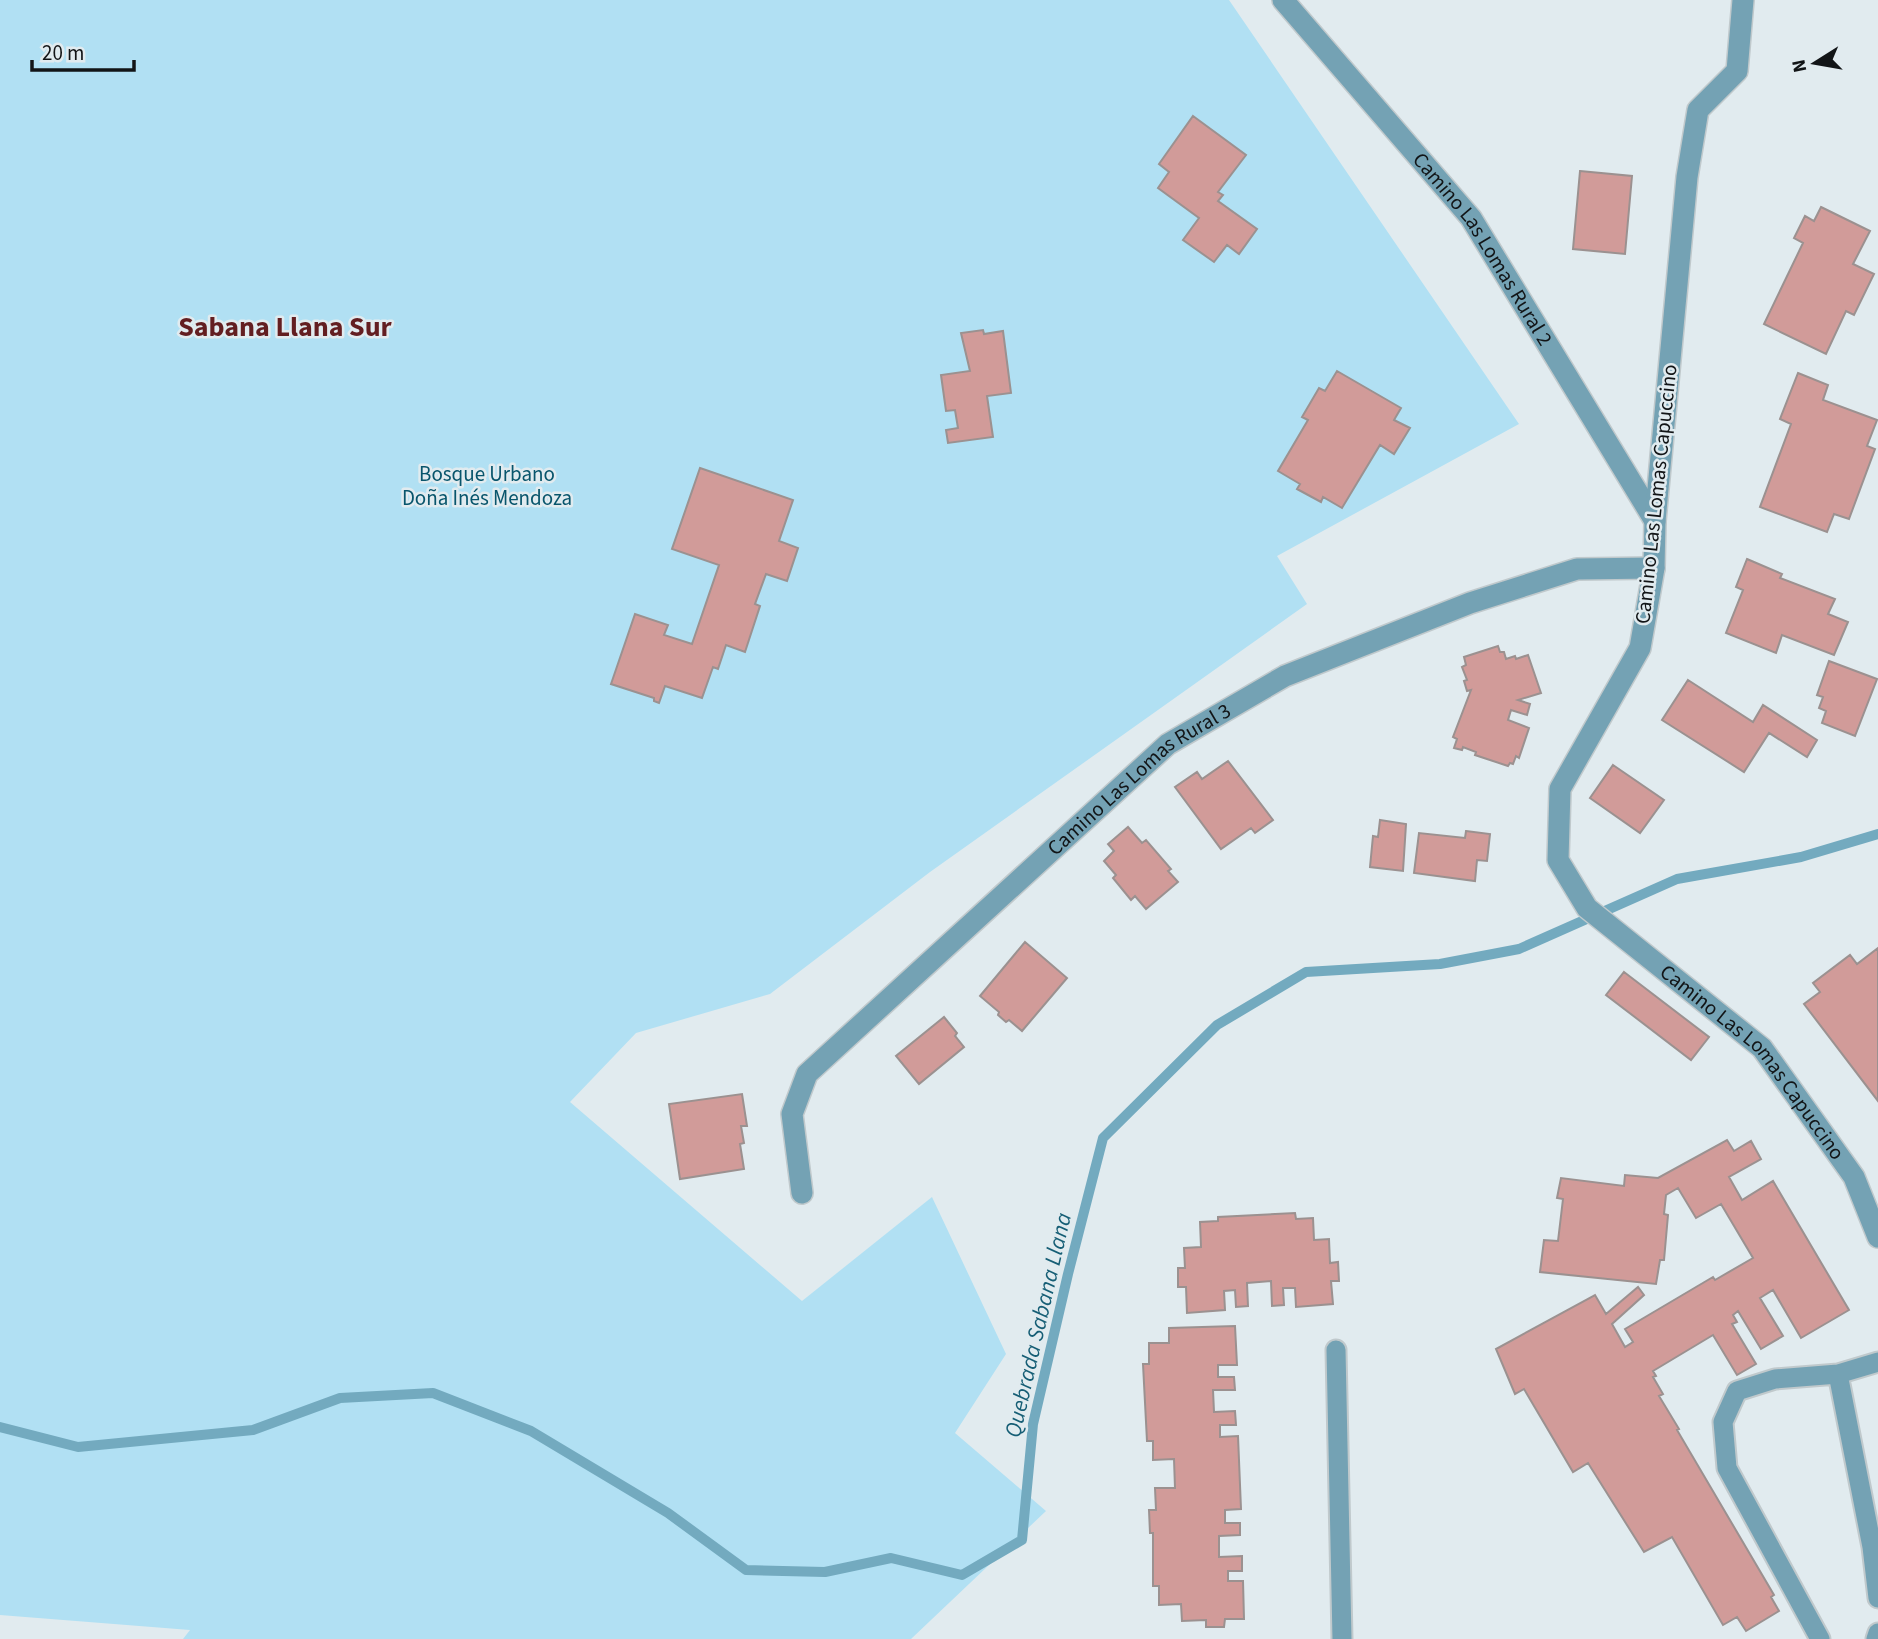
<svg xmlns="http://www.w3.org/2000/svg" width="1878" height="1639" font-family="'Source Sans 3',sans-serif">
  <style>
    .green { fill: #b1e0f3 }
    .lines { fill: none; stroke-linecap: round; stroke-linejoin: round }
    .stream { stroke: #73aabf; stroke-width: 10 }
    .building { fill: #d19b99; stroke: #9b9190; stroke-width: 2 }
    .lane-casing { stroke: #c0c9cc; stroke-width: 23 }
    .street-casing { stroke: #c0c9cc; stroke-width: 24 }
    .lane { stroke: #74a2b4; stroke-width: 19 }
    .street { stroke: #74a2b4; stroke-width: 21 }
    .labels { text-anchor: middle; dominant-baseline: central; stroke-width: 5; stroke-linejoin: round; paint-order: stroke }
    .street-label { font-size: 21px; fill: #121517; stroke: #e1ebef }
    .park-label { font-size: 21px; fill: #08556c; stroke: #e1ebef }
    .water-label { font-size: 23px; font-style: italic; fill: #165e75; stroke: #e1ebef }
    .district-label { font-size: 28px; font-weight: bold; fill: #631e21; stroke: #e1ebef }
  </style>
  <rect width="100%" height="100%" fill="#e1ebef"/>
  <path class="green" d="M0,0H1229L1519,424L1277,556L1307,604L930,872L770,994L636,1033L570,1102L802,1301L932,1197L1006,1354L955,1433L1046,1511L911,1639H183L190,1630L0,1615Z"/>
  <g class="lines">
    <path class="stream" d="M0,1427L78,1447L253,1430L340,1398L433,1393L531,1431L668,1513L746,1570L825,1572L891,1558L962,1575L1022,1540L1033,1424L1068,1274L1103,1138L1217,1025L1306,972L1440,964L1519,949L1677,879L1801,857L1878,834"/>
  </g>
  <path class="building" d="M1193,116L1246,155L1218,192L1223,195L1218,201L1257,229L1239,254L1227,245L1214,262L1183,240L1199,218L1158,188L1169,172L1159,164Z
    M1580,171L1632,176L1625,254L1573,249Z
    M1821,207L1870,231L1853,264L1874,274L1854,315L1846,311L1826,354L1764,324L1803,243L1794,238L1805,216L1814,221Z
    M983,330L984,334L1003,331L1011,393L987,396L993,437L948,443L946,430L958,428L955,410L946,411L941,375L970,371L961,333Z
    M1337,371L1401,408L1394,420L1410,428L1394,454L1380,445L1342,508L1323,497L1321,502L1297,489L1300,484L1278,471L1308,420L1302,417L1319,388L1325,391Z
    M1798,373L1828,385L1823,400L1877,420L1867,446L1875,449L1849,519L1834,514L1827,532L1760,507L1791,424L1780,419Z
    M700,468L793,500L779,541L798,548L787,581L766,574L755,604L760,606L745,652L726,645L718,669L713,667L702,698L665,686L659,703L654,701V698L611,684L635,614L668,625L664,635L692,644L719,565L672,549Z
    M1747,559L1782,574L1780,578L1835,599L1828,614L1848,622L1834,655L1782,635L1776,653L1726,633L1743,590L1736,587Z
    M1498,646L1500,652H1504L1506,659L1515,656L1516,659L1528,655L1541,693L1518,700L1530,704L1527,715L1511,710L1508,720L1529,728L1519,758L1516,756L1513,764L1510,763L1508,766L1475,755L1476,752L1463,747L1462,750L1454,748L1457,739L1453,737L1471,690L1467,691L1464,681L1467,680L1462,667L1466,665L1464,657Z
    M1829,661L1877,679L1855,736L1822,723L1826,711L1819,708L1823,697L1817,695Z
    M1688,680L1753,722L1763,705L1817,740L1807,757L1769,733L1744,772L1662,720Z
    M1228,761L1273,820L1255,833L1251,828L1221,849L1175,787L1197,772L1202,779Z
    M1613,765L1664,800L1640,833L1590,798Z
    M1380,820L1406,824L1403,871L1370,867L1373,836L1378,837Z
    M1128,827L1142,843L1146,840L1171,869L1168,871L1178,882L1146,909L1135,896L1131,900L1113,878L1116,875L1104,861L1114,851L1108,844Z
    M1466,831L1490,834L1487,861L1477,860L1475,881L1414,873L1419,833L1465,838Z
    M1025,942L1067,978L1022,1031L1009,1020L1006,1022L998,1015L999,1012L980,996Z
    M1878,948V1101L1804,1004L1820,992L1813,983L1850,955L1857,964Z
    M1624,972L1709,1037L1691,1060L1606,995Z
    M944,1017L957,1033L955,1036L964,1047L919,1084L896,1056Z
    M742,1094L747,1126H741L744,1143L740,1144L744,1169L680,1179L669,1104Z
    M1727,1140L1734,1151L1751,1141L1761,1159L1729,1177L1742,1200L1773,1181L1849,1310L1801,1338L1773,1290L1760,1298L1783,1336L1761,1349L1738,1311L1733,1315L1737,1322L1732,1324L1756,1364L1737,1375L1713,1335L1653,1371L1656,1376L1653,1377L1663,1394L1659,1396L1679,1429L1677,1430L1774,1595L1771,1597L1779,1611L1746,1631L1737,1617L1723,1625L1672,1537L1644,1552L1588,1463L1573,1472L1524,1389L1515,1394L1496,1349L1595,1295L1606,1314L1638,1287L1644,1295L1612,1324L1625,1347L1633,1342L1625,1329L1713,1277L1715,1280L1753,1258L1721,1204L1696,1218L1678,1188L1666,1195L1664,1214L1668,1215L1664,1260H1660L1656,1284L1540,1272L1544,1240L1558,1241L1563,1199L1557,1198L1561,1178L1624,1186L1625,1175L1658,1178Z
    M1295,1213L1296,1219L1313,1218L1314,1240L1329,1239L1330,1263L1338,1262L1339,1281H1331L1333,1304L1296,1307L1295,1288H1283L1284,1305L1272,1306L1271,1281L1247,1283L1248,1306L1236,1307L1235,1290L1224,1291L1225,1310L1187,1313L1186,1287H1178V1268H1185L1184,1248L1201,1247L1200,1222L1218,1221V1217Z
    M1235,1326L1237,1365H1218V1377H1234L1235,1390H1213L1214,1412L1235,1411L1236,1425H1220V1437L1238,1436L1241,1509L1225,1510V1523H1240V1535L1219,1536V1557L1242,1556V1571H1228V1581H1243L1244,1619H1225L1224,1627H1206V1620L1182,1621L1181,1604L1159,1605V1586H1153V1533H1150L1149,1510H1156L1155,1488H1175L1174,1459L1153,1460V1441H1147L1143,1364H1149V1343H1169V1328Z"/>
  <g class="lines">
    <defs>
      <path id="lane" d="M1336,1350L1342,1639
        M1838,1374L1872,1547L1878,1598
        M1820,1639L1727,1468L1723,1422L1737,1391L1775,1379L1838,1374L1878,1362
        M1876,1639L1878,1633"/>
      <g id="street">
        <path id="s1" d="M1283,0L1471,218L1655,521"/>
        <path id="s2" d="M1743,0L1737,71L1698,110L1687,177L1655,521L1654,568L1640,648L1560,789L1558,860L1587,908L1762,1048L1854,1177L1878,1237"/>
        <path id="s3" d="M802,1193L792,1114L807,1074L1168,744L1285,676L1470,603L1577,569L1654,568"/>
      </g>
    </defs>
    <use href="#lane" class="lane-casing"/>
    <use href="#street" class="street-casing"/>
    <use href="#lane" class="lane"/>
    <use href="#street" class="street"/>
  </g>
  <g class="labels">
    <g class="street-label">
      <text stroke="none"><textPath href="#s1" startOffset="320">Camino Las Lomas Rural 2</textPath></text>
      <text transform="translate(1656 494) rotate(-84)">Camino Las Lomas Capuccino</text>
      <text stroke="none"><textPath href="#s3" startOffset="567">Camino Las Lomas Rural 3</textPath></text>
      <text stroke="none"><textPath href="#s2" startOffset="1185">Camino Las Lomas Capuccino</textPath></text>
    </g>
    <g class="park-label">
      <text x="487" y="474">Bosque Urbano<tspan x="487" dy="24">Doña Inés Mendoza</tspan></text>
    </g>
    <g class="water-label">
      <text transform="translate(1038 1325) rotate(-77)">Quebrada Sabana Llana</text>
    </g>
    <g class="district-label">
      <text x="285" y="327">Sabana Llana Sur</text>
    </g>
  </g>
  <g transform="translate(1815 63) rotate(259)" stroke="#e1ebef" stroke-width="5" paint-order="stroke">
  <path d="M0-5L12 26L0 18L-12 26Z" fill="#121517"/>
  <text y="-10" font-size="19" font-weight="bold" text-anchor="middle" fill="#121517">N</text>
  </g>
  <path d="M32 60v10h102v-10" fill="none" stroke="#121517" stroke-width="3.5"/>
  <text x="42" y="60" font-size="21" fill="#121517" stroke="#e1ebef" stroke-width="5" paint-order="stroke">20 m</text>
</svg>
